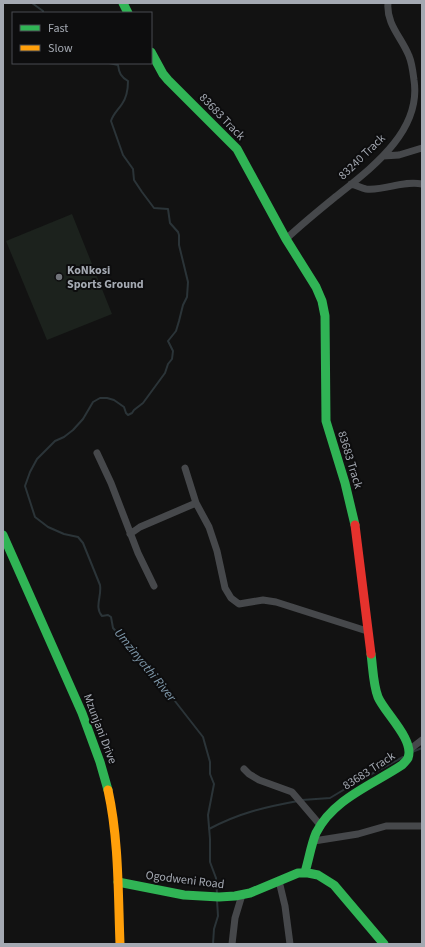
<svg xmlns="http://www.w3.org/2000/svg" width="425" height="947" font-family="'Source Sans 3',sans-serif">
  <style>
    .green { fill: #1c221d }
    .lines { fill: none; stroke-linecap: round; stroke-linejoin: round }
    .stream { stroke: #2b3438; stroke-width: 2 }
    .street { stroke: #46484b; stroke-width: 7 }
    .fast { stroke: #30b455; stroke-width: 9 }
    .slow { stroke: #ff9f0a; stroke-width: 9 }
    .jam { stroke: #e5322d; stroke-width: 9 }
    .poi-dot { fill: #71747a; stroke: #0d0d0e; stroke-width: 1.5 }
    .labels { text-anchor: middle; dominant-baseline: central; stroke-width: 4; stroke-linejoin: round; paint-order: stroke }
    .street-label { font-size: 12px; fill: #a4a9b2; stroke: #0d0d0e }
    .poi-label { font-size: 12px; font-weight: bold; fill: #a4a9b2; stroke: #0d0d0e; text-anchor: start }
    .water-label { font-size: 13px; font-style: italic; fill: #7f98aa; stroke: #0d0d0e }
  </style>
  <rect width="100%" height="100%" fill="#121212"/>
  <path class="green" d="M72,214L112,314L47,340L6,241Z"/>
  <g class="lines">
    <path class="stream" d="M32,3L43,11V13
      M109,63L118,65C119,73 121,77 128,81C128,89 127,97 122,104C118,110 113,114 111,121L123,155L133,169L134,180L142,192L154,208L168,209L170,223L178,232L179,235V245L188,282L187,297L183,305L179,321L176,331L168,341L173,351L172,359L168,364L165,373L143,403L134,410L132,413L128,415L126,413L124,407L114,400L107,398H100L93,402L83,419L73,430L64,437L55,441L37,459L30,472L25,486L35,517L48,527L64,534L78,537L83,543L100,585C102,596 94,607 102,616L108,615L111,617L113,628L153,673L203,737L210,762V774L214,784L208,815L210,839V862L216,878L217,894
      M412,752L422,748
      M302,800L330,798L355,783L403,757
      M209,829C239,813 265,807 298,801
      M213,944L214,929L218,916L217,900"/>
    <path class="street" d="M383,156L399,155L422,148
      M351,184C356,185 361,188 366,189C385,191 403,180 422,184
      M286,239C301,225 318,211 334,198C370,169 422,132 414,80C413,72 412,63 409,56C402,38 386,24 388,3
      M97,453L111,483L138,553L154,586
      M185,468L196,503L209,527L217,551L225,588L231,598L239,604L263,600L276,602L367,631
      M130,534L140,527L196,503
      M409,750L422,740
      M244,769L249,774L259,780L292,792L321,826
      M314,841L358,834L386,826H422
      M279,881L285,906L290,944
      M232,944L235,918L242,895"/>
    <path class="fast" d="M123,3L128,13
      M151,52L163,74L168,80L237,149L286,239L316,287L322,301L325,316L326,421L345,483L355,525
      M3,535L82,713L100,762L108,790
      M305,872C309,859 311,845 316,833C333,799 372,785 402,765C404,763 407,760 408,758C415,740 384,712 378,697C373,684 373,668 371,654
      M118,882L184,895L219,897L235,896L250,893L298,873H308L318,875L334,885L384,944"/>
    <path class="slow" d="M108,790C119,840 118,893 120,944"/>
    <path class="jam" d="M355,525L371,654"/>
  </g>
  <circle class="poi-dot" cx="59" cy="277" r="4"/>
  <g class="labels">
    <g class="street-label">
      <text transform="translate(222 117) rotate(46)">83683 Track</text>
      <text transform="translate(362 157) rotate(-44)">83240 Track</text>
      <text transform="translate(350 460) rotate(73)">83683 Track</text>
      <text transform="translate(100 729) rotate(69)">Mzunjani Drive</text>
      <text transform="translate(369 771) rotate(-33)">83683 Track</text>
      <text transform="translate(185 880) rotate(7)">Ogodweni Road</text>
    </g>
    <g class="poi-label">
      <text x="67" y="270">KoNkosi<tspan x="67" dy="14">Sports Ground</tspan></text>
    </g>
    <g class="water-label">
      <text transform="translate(145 665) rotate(51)">Umzinyathi River</text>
    </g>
  </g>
  <rect width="425" height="947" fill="none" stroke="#a4a9b2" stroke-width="8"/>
  <rect x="12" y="12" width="140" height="52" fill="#0d0d0e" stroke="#494b50"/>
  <rect x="20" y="25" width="20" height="6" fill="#30b455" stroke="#494b50"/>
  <text x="48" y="32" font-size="12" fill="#a4a9b2">Fast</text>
  <rect x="20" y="45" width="20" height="6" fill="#ff9f0a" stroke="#494b50"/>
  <text x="48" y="52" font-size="12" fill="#a4a9b2">Slow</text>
</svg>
